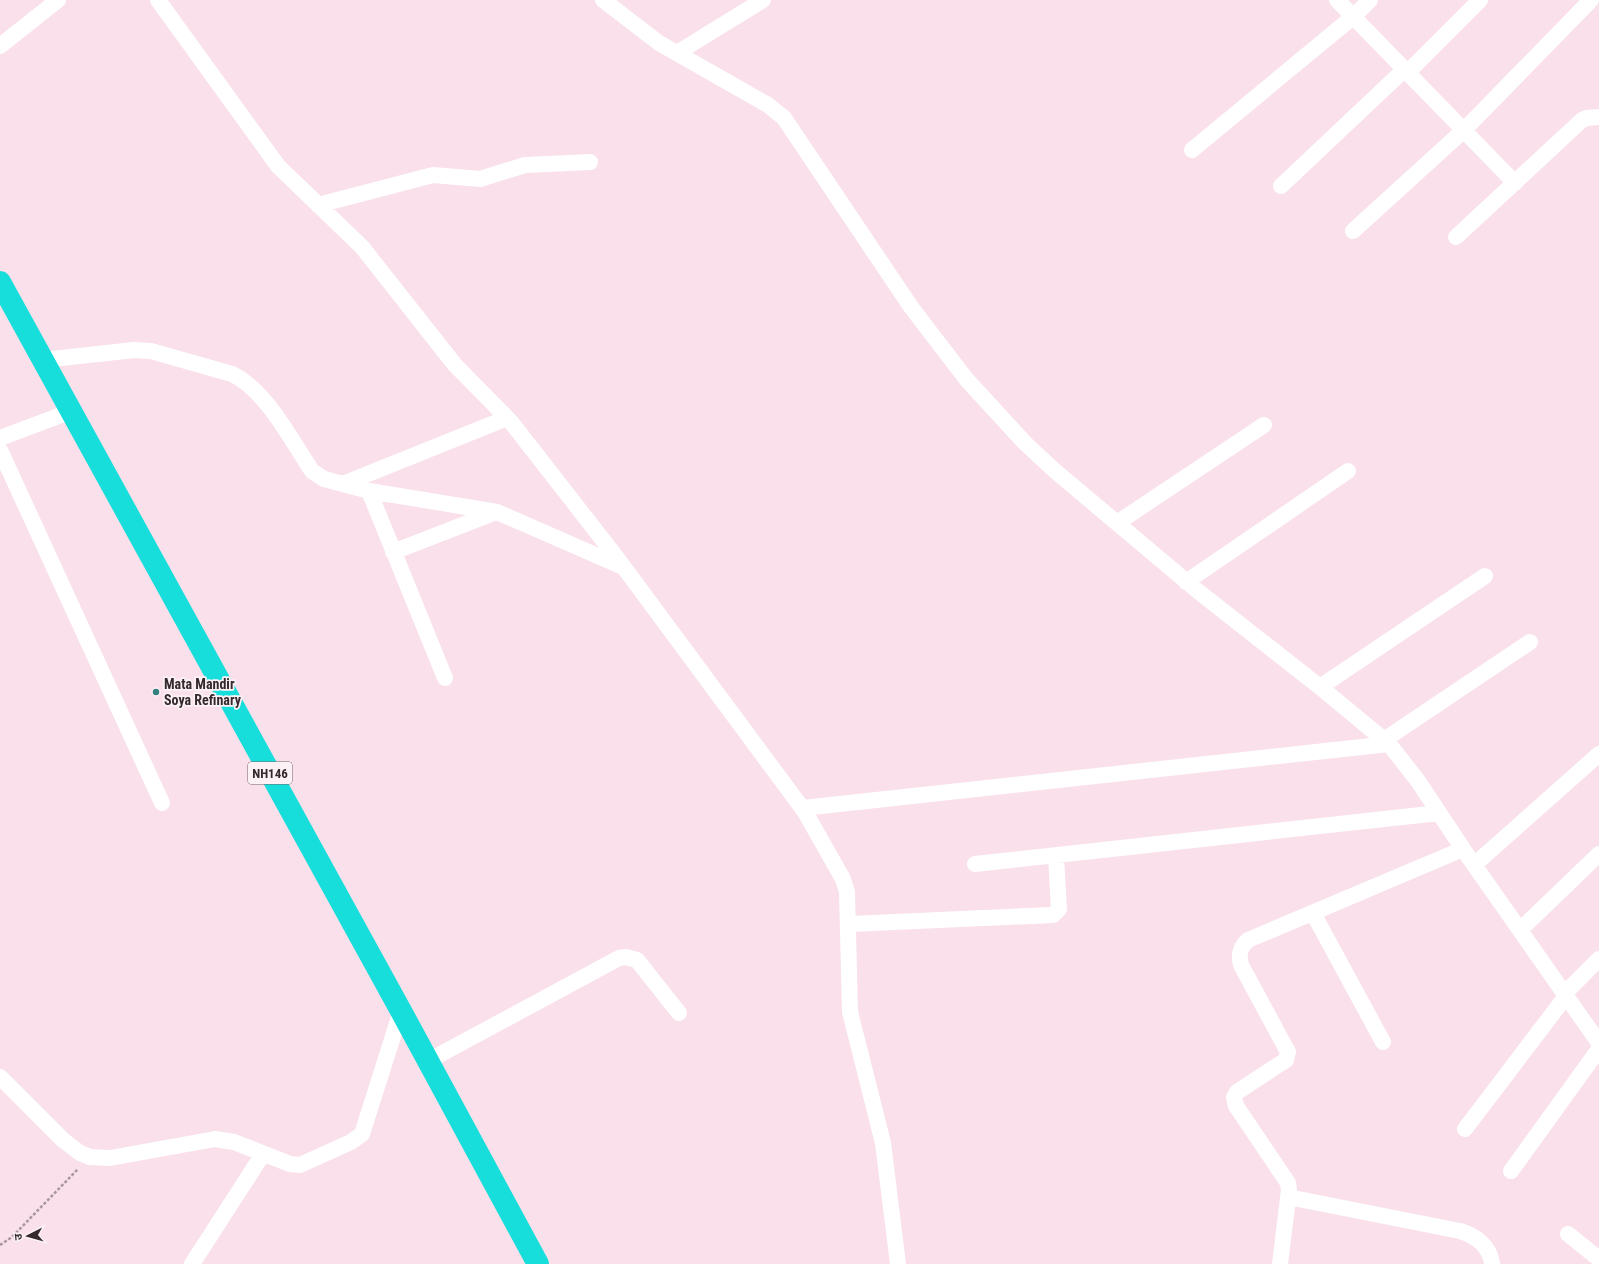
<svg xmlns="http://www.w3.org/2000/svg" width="1599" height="1264" font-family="'Roboto Condensed','Noto Sans Devanagari',sans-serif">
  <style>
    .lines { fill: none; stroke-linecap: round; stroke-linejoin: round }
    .path { stroke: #aa979e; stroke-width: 2.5; stroke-dasharray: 3 2; stroke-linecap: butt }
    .minor { stroke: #fff; stroke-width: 16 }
    .highway { stroke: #17dddb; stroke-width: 22 }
    .poi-dot { fill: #37807f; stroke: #fcf2f6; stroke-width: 1.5 }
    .labels { text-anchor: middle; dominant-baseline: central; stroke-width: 3.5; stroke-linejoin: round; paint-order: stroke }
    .shield { fill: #fcf2f6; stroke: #70666a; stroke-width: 1 }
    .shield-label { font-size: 13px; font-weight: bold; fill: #342a2e }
    .poi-label { font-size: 14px; font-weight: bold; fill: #342a2e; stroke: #fcf2f6; text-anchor: start }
  </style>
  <rect width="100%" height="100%" fill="#f9e0ea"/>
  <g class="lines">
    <path class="path" d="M0,1245L12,1237L78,1169"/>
    <path class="minor" d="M158,0L278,166L362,247L455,365L511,422L617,558L805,812L843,879L847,892L850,1012L883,1143L898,1264
      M603,0L659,43L768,105L784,118L911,307L967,380L1025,443L1054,470L1199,592L1320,687L1389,744L1418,781L1463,849L1599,1043
      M1337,0L1515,183
      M0,46L58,0
      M677,53L763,0
      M1408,72L1480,0
      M1192,150L1354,16L1370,0
      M1281,186L1405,69
      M318,205L433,175L480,179L525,165L590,162
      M1353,231L1464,130L1591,0
      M1456,237L1582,120L1587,118L1599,117
      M43,360L134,350L151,351L232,374C266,390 291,440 312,471L324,479L369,491L497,512L623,567
      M0,438L72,411
      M0,450L162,803
      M343,484L507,418
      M369,491L445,678
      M1117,523L1264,425
      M393,552L496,512
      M1186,582L1348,471
      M1320,687L1485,576
      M1384,740L1530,642
      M803,808L1389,744
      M975,864L1439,813
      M1474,865L1599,754
      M1313,913L1383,1042
      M849,924L1053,915L1059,909L1056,855
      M1520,930L1599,854
      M1565,993L1599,959
      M428,1061L619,958L626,957L637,960L679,1013
      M0,1077L63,1140L80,1153L90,1157L110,1158L215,1139L234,1142L290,1164L300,1165L351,1142L362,1134L401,1011
      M1465,1129L1566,996
      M1511,1171L1599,1049
      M1288,1197L1460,1231C1476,1236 1490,1246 1492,1264
      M1568,1234L1599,1259
      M192,1264L263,1154
      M1280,1264L1289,1190L1288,1183L1236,1106L1234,1097L1237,1092L1286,1060L1288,1052L1241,965C1238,954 1240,947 1248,940L1463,849"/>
    <path class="highway" d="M0,282L401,1011L538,1264"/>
  </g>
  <circle class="poi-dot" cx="156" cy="692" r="4"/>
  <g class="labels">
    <rect class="shield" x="248" y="762" width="44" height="22" rx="3"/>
    <g class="shield-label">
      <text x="270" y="773">NH146</text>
    </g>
    <g class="poi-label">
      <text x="164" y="684">Mata Mandir<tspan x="164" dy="16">Soya Refinary</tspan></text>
    </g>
  </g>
  <g transform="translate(28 1236) rotate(264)" stroke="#fcf2f6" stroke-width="3" paint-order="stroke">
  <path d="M0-3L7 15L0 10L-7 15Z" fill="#342a2e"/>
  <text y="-6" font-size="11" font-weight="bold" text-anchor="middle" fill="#342a2e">उ</text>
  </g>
</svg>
